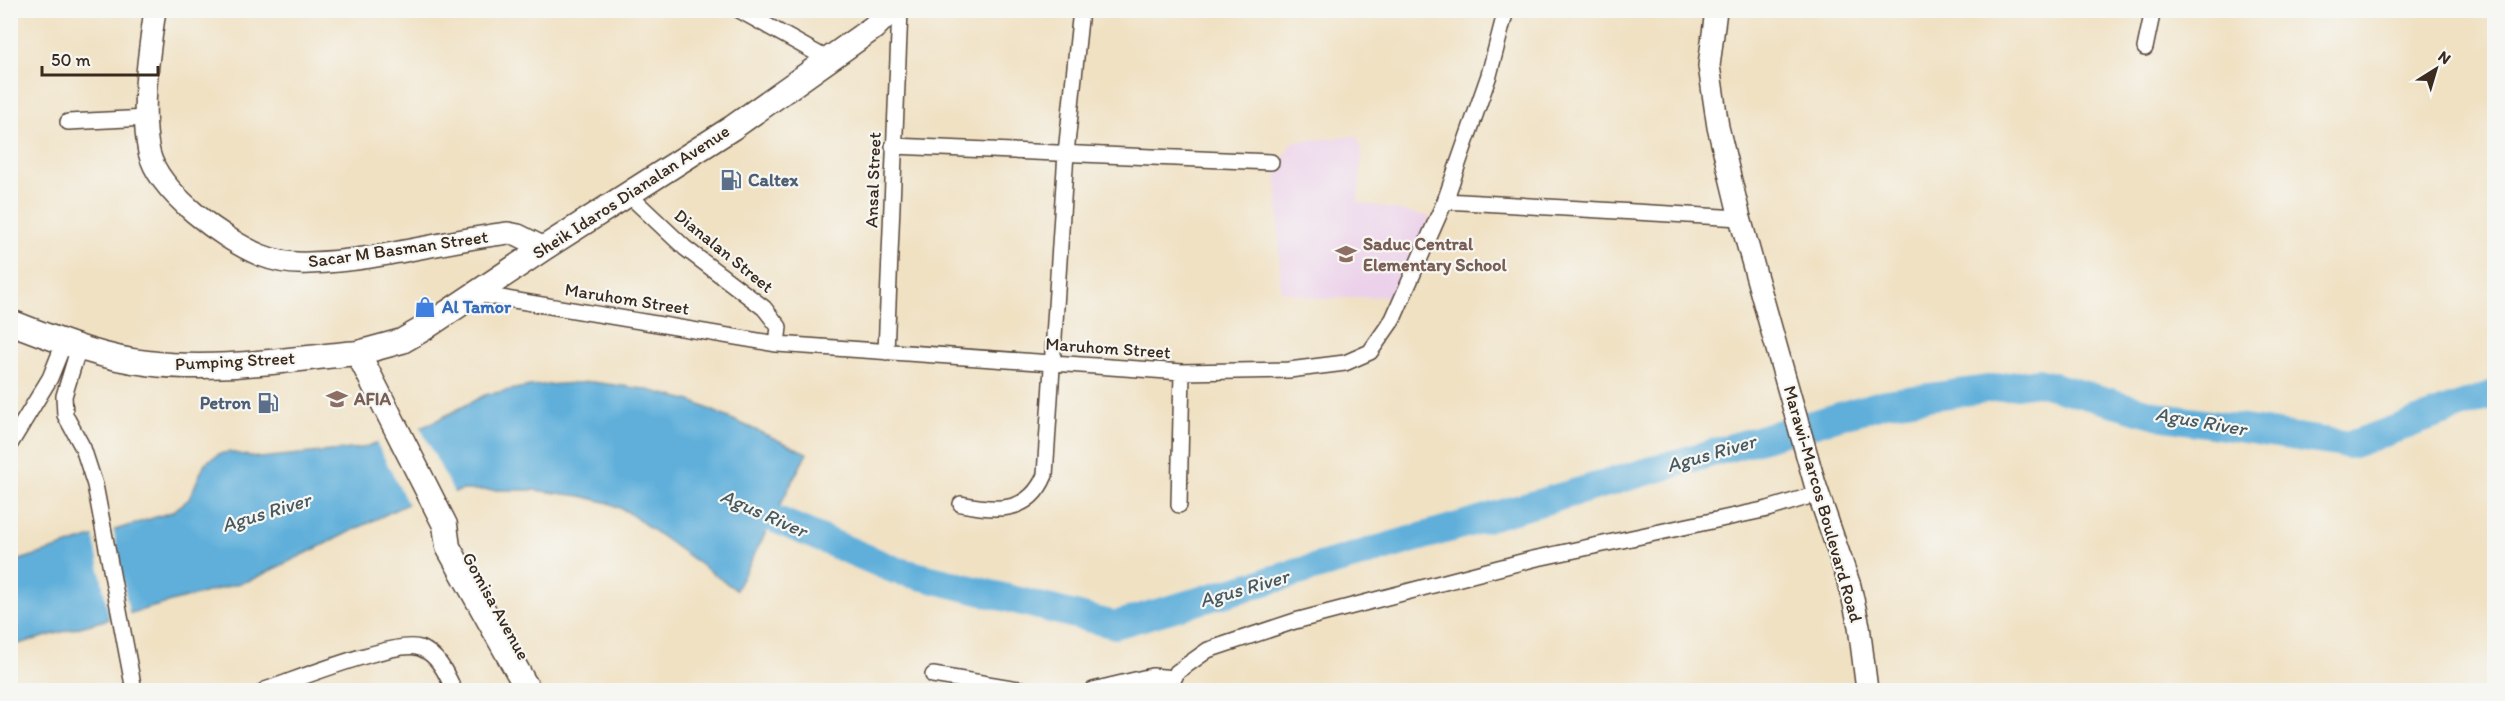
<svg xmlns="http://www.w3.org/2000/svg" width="2505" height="701" font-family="Itim,sans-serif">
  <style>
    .built { fill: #ecd1ea }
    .water { fill: #5fafda; stroke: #4d6c7c; stroke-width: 1.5 }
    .pier { fill: #f0e1c3 }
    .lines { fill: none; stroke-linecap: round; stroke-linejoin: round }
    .river { stroke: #5fafda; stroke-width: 28 }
    .street-casing { stroke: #564537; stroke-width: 18 }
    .secondary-casing { stroke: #564537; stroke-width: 24 }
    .primary-casing { stroke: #564537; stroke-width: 27 }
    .street { stroke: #fff; stroke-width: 15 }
    .secondary { stroke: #fff; stroke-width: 21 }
    .primary { stroke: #fff; stroke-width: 24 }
    .labels { text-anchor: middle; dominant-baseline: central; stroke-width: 4.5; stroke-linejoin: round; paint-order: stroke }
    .service-label { font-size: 18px; font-weight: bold; fill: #4e5e75; stroke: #f6f6f2; text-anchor: start }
    .street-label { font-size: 18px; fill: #3b2a1e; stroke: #f6f6f2 }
    .education-label { font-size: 18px; font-weight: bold; fill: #785e54; stroke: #f6f6f2; text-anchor: start }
    .shop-label { font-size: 18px; font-weight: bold; fill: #366cbe; stroke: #f6f6f2; text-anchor: start }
    .water-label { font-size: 20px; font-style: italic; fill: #485960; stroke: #f6f6f2 }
  </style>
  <rect width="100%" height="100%" fill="#f6f6f2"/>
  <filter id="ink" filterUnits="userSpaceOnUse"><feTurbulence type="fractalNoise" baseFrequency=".0167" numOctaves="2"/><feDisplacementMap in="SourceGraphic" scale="12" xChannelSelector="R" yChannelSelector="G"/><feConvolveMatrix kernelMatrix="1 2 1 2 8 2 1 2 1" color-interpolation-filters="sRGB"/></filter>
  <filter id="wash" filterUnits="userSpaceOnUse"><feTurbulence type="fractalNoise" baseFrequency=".008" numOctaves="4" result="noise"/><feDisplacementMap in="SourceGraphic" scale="24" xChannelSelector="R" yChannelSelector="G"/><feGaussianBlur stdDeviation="1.35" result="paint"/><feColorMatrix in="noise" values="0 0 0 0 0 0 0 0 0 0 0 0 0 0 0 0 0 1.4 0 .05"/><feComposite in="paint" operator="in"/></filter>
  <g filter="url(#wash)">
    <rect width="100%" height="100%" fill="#f0e1c3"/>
    <path class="built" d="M1357,136L1362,152L1358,202L1430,217L1392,296L1323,299L1281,291L1277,171L1292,142Z"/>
    <path class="water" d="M592,382L644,389L691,401L807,453L736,590L626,511L609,503L581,496L533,490H463L407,504L251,580L11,646L10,563L172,512L189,499L205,463L219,454L229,452L260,458L362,448L430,424L485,395L530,386Z"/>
    <path class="pier" d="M419,425L455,495L409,506L375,440Z
      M113,527L130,618L110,623L93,533Z"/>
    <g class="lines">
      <path class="river" d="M737,503L895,570L1115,625L1885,403L2038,382L2164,417L2350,445L2494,394"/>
    </g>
  </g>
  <g filter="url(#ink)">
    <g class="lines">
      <defs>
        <path id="street" d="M739,10L829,60
          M2145,48L2153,10
          M68,122L147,118
          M893,146L1271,162
          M629,195L685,248L764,308L779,327L777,344
          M1445,201L1740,218
          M477,294L777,344L1182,372L1289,370L1345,363L1370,352L1393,319L1445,201L1489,75L1506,10
          M79,347L64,396L65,415L83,448L95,485L134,690
          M886,352L900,10
          M10,444L50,378L64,343
          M961,504C996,511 1029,514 1045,475L1066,153L1081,10
          M1179,505L1182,372
          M933,675L1025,690
          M265,690C293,681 397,639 420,648C438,654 447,675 454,690
          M1093,690L1152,676L1174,678
          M1175,690L1172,683L1177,672L1208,650L1295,621L1533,559L1768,509L1807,497"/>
        <path id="secondary" d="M155,10C149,53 140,109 149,152C158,192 224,240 260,255C275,261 293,264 309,263C377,261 442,241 508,233L518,235L544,248
          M1716,10L1709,66L1718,127L1740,218L1815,484L1850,586L1859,626L1867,690"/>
        <path id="primary" d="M10,322C55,339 100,358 147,363C216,372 289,359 358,353L402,341L423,329L544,248L732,128L873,28L891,10
          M358,353L445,525L448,547L528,690"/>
      </defs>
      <use href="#street" class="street-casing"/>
      <use href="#secondary" class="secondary-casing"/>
      <use href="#primary" class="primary-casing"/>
      <use href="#street" class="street"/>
      <use href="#secondary" class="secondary"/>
      <use href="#primary" class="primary"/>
    </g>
  </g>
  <defs>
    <symbol id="fuel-bare" viewBox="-9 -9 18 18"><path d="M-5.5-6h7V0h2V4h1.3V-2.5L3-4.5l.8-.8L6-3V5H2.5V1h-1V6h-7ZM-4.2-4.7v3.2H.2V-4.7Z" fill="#5c6f8a" stroke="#f6f6f2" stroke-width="2.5" paint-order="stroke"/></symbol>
    <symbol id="school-bare" viewBox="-9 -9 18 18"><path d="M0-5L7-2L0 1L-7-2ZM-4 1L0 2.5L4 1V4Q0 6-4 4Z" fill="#8d6e63" stroke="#f6f6f2" stroke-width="2.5" paint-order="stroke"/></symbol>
    <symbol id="shop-bare" viewBox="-9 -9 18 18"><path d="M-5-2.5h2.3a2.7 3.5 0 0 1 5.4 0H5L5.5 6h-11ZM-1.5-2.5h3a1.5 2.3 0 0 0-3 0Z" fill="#3f7fe0" stroke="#f6f6f2" stroke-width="2.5" paint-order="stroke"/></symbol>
  </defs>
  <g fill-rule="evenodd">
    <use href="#fuel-bare" x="716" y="165" width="30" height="30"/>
    <use href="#school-bare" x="1331" y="239" width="30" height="30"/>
    <use href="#shop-bare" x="410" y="292" width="30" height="30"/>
    <use href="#school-bare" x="322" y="384" width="30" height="30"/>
    <use href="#fuel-bare" x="253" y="388" width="30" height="30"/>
  </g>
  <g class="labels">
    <g class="service-label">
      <text x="748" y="180">Caltex</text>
      <text x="251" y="403" text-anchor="end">Petron</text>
    </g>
    <g class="street-label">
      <text transform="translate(873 180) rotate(-88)">Ansal Street</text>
      <text transform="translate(631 192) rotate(-33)">Sheik Idaros Dianalan Avenue</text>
      <text transform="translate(398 249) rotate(-8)">Sacar M Basman Street</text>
      <text transform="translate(724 251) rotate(39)">Dianalan Street</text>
      <text transform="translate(627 299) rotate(9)">Maruhom Street</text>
      <text transform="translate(1108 348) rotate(4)">Maruhom Street</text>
      <text transform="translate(235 361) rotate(-3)">Pumping Street</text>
      <text transform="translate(1823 504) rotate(74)">Marawi-Marcos Boulevard Road</text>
      <text transform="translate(496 606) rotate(61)">Gomisa Avenue</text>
    </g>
    <g class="education-label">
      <text x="1363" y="244">Saduc Central<tspan x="1363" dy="21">Elementary School</tspan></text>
      <text x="354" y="399">AFIA</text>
    </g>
    <g class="shop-label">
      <text x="442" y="307">Al Tamor</text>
    </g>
    <g class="water-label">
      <text transform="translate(2201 421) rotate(10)">Agus River</text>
      <text transform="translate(1711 453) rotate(-16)">Agus River</text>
      <text transform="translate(266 512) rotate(-17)">Agus River</text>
      <text transform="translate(764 513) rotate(24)">Agus River</text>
      <text transform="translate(1244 588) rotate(-16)">Agus River</text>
    </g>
  </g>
  <rect width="2505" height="701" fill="none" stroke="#f6f6f2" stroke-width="36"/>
  <g transform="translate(2436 69) rotate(37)" stroke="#f6f6f2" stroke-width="4.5" paint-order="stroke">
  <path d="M0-4.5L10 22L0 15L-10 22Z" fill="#3b2a1e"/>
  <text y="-9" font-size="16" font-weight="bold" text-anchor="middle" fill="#3b2a1e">N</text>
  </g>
  <path d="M42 66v9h116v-9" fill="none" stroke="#3b2a1e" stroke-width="3"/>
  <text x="51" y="66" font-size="18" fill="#3b2a1e" stroke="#f6f6f2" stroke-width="4.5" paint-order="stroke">50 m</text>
</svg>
